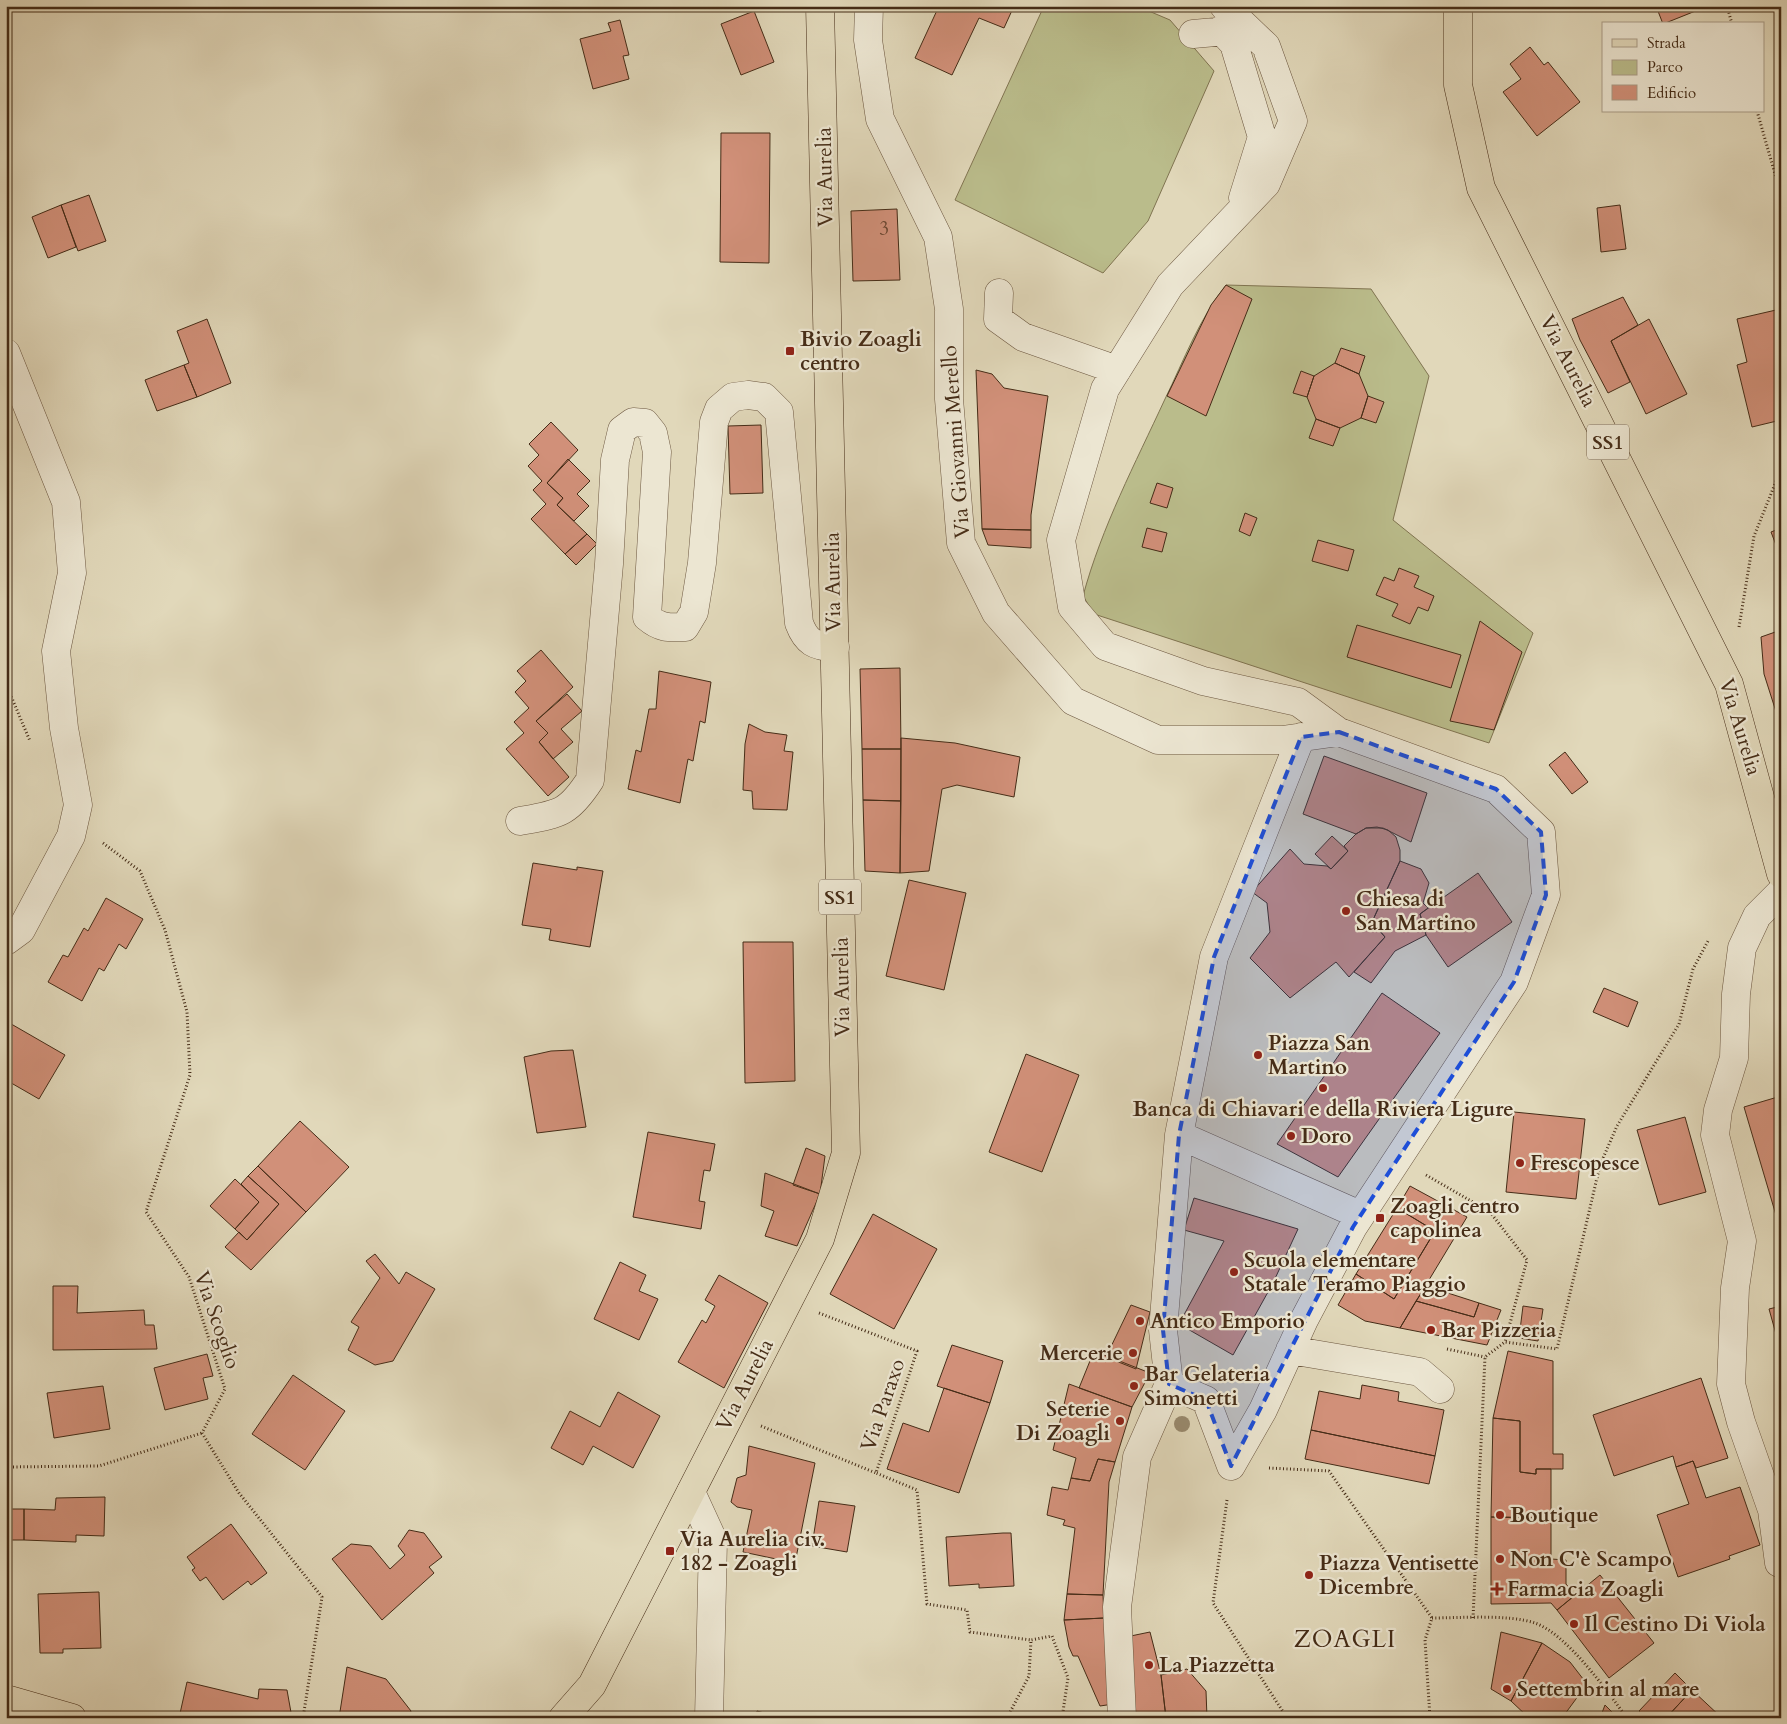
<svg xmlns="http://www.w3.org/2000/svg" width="1787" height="1724" font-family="Cardo,serif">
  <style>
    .green { fill: #babc8b; stroke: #807451 }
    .building { fill: #d19079; stroke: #452c17 }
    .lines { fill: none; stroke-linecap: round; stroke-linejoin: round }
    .minor-casing { stroke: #6c5740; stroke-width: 29 }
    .major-casing { stroke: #452c17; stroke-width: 29 }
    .path { stroke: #452c17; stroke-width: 3; stroke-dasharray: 1 2.5; stroke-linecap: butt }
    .minor { stroke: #ece6d2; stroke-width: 28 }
    .major { stroke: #e1d8ba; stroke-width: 28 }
    .tree { fill: #98896d }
    .marked { fill: #1d4ed8; fill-opacity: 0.2; stroke: #1d4ed8; stroke-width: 4; stroke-dasharray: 10 6; stroke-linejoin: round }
    .poi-dot { fill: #8f2418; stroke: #ece6d2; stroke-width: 2 }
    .labels { text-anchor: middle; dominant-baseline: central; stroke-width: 4.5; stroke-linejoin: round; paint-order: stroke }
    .number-label { font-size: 19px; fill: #684530 }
    .shield { fill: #ece6d2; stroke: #77644f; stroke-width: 1 }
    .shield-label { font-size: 20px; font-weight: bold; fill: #452c17 }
    .street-label { font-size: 21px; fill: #452c17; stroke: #ece6d2 }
    .poi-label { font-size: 21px; font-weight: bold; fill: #452c17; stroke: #ece6d2; text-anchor: start }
    .quarter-label { font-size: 24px; letter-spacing: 1px; fill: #452c17; stroke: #ece6d2 }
  </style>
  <rect width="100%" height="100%" fill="#e1d8ba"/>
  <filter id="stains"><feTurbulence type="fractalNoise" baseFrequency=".004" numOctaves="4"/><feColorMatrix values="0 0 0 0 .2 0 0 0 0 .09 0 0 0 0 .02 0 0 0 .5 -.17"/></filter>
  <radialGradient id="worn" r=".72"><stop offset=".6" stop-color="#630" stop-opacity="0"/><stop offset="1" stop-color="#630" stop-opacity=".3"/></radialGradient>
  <path class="green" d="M1044,6H1137L1170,20L1214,71L1148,221L1103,273L955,200Z
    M1226,285L1371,289L1429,376L1393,520L1533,633L1489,743L1094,614L1083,596C1102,526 1135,464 1165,399C1184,360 1199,319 1226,285Z"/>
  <path class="building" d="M939,6H1014L1004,28L979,18L952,75L915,58Z
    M1656,6H1696L1698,10L1663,24Z
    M754,11L774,62L741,75L721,24Z
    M620,20L629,55L623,56L629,79L593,89L580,39L611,31L608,23Z
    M1530,47L1544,65L1548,62L1580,102L1537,136L1503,92L1521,79L1510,64Z
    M721,133H770L769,263L720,262Z
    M89,195L106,241L78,251L61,205Z
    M61,205L76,247L48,258L32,217Z
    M1620,205L1626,249L1601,252L1597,208Z
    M897,209L900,280L853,281L851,211Z
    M1226,285L1252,299L1206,416L1167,396L1211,305Z
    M1623,297L1638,325L1611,341L1630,382L1608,393L1580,340L1572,319Z
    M1776,310L1781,331V403L1778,404L1781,420L1752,427L1737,365L1747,362L1737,319Z
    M207,319L231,383L197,397L184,365L189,363L177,331Z
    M1649,319L1687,394L1646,414L1611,341Z
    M1341,348L1365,356L1359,374L1335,363Z
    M1335,363L1359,374L1368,396L1361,418L1340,428L1316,419L1307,397L1314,376Z
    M184,365L197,397L157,411L145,380Z
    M976,370L992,374L1004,388L1048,396L1031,515V530L982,529Z
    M1301,371L1314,376L1307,397L1293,393Z
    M1368,396L1384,402L1376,423L1361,418Z
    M1316,419L1340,428L1333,446L1309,438Z
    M551,422L578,450L547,483L563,498L557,505L587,534L565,554L531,519L546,504L533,490L542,481L528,466L539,455L529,444Z
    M761,425L763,493L730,494L728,426Z
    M568,459L590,481L577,494L589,506L574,521L557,505L563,498L547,483Z
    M1157,483L1173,488L1167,508L1150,503Z
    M1245,513L1257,518L1250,536L1239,531Z
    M1147,528L1167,533L1162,552L1142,547Z
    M1781,528V558L1771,532Z
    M982,529L1031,530V548L988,545Z
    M587,534L597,544L576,565L565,554Z
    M1318,540L1354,550L1348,571L1312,561Z
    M1399,568L1419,576L1414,587L1434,596L1428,611L1418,607L1410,624L1392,616L1398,604L1376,595L1384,577L1394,581Z
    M1480,621L1522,652L1494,730L1450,721Z
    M1357,625L1461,655L1451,688L1347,657Z
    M1781,630V717L1778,718L1764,674L1761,637Z
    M541,650L573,687L536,721L548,733L539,742L569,777L548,796L506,749L524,733L514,722L529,708L515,692L526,681L517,671Z
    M900,668L901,749H862L860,669Z
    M659,671L711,682L705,723L700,721L693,761L688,759L680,803L628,789L636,750L641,752L649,709H656Z
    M567,694L582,711L561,729L573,742L553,759L539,742L548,733L536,721Z
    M749,724L765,732L787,735L784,751L793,752L787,810L753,809L752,791L743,790L745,744Z
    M901,738L955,743L1020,757L1014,797L957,785L942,789L929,871L900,873Z
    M862,749H901V801L863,800Z
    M1565,752L1588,782L1572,794L1549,765Z
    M1324,756L1427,793L1411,842L1383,828H1366L1356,834L1303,814Z
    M863,800L901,801L900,873L865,871Z
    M1377,827L1388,830L1396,837L1400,850V861L1372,922L1385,937L1349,977L1336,962L1290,998L1250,958L1270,932L1267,903L1252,892L1290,849L1304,864L1327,866L1331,869L1348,851L1344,846L1356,834L1366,828Z
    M1332,836L1348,851L1331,869L1315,854Z
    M1400,861L1421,869L1429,883L1423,903L1428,908L1420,914L1426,935L1395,951L1371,983L1354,972L1385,937L1372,922Z
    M533,863L577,870V867L603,871L590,947L549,940L551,929L522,925Z
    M1478,873L1512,922L1448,967L1426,935L1420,914Z
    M909,880L966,893L944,990L886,976Z
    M106,898L143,919L126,949L119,944L104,971L99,968L82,1001L48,982L63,955L68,957L84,928L88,931Z
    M743,942H793L795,1081L745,1083Z
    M1604,988L1638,1002L1628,1027L1593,1012Z
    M1382,993L1440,1033L1338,1177L1277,1144Z
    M6,1021L65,1055L39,1099L6,1080Z
    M573,1050L586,1127L537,1133L524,1057L551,1051Z
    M1026,1054L1079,1075L1042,1172L989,1152Z
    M1781,1096V1221L1778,1222L1744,1107Z
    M1514,1112L1585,1119L1576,1199L1506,1192Z
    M1685,1117L1706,1192L1659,1205L1637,1130Z
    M300,1121L349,1167L306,1212L258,1166Z
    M648,1132L715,1144L710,1171L704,1170L699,1201L705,1202L701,1229L633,1217Z
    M806,1148L825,1156L820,1194L793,1185Z
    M258,1166L306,1212L251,1270L225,1247L239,1232L247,1240L279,1204L248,1176Z
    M765,1173L820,1194L797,1246L765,1236L774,1211L761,1206Z
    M248,1176L279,1204L247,1240L235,1229L259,1202L241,1184Z
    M235,1179L259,1202L235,1229L210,1206Z
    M1410,1186L1467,1217L1400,1328L1365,1321L1338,1305L1356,1274L1394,1299L1435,1231L1397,1208Z
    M1194,1198L1298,1229L1273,1283L1233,1355L1179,1324L1224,1241L1184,1230Z
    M1397,1208L1435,1231L1394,1299L1356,1274Z
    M873,1214L937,1249L894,1329L830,1294Z
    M375,1254L399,1284L406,1272L435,1289L393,1361L375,1365L348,1350L359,1327L351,1322L380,1278L366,1261Z
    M620,1262L646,1275L639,1291L658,1299L639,1340L594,1319Z
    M719,1275L768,1303L724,1388L678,1362L702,1320L706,1323L715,1306L705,1300Z
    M53,1286H78L77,1313L144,1310L145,1325H154L157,1349L53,1350Z
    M1426,1286L1479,1303L1474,1317L1416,1301Z
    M1416,1301L1474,1317L1479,1303L1501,1310L1487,1345L1400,1328Z
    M1131,1305L1150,1312L1136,1369L1106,1357Z
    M1523,1306L1543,1309L1538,1341L1519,1338Z
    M1781,1306V1352L1769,1309Z
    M952,1345L1003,1361L990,1403L937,1386Z
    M1094,1351L1150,1373L1132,1407L1079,1388Z
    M1508,1351L1553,1361V1454H1563V1469H1536V1474L1520,1472V1421L1493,1418Z
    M207,1354L213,1376L203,1378L208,1399L165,1410L154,1368Z
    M293,1375L345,1411L305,1470L252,1434Z
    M1701,1378L1728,1458L1696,1468L1693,1461L1676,1467L1673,1456L1614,1476L1593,1415Z
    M1069,1384L1132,1407L1115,1462L1098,1459L1090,1481L1071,1478L1076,1458L1053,1450Z
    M1362,1385L1399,1392L1398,1401L1444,1410L1435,1456L1311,1430L1319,1391L1360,1399Z
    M103,1386L110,1429L54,1438L47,1393Z
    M944,1388L990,1403L959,1493L887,1469L903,1423L929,1432Z
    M618,1392L660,1416L633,1468L593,1446L583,1465L551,1448L570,1411L600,1427Z
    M1493,1418L1520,1421V1472L1536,1474V1469H1551V1518L1491,1517Z
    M1311,1430L1435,1456L1429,1484L1305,1459Z
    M749,1446L815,1463L795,1563L743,1552L752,1510L737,1507L731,1502L737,1478L746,1475Z
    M1098,1459L1115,1462L1109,1482L1103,1595L1067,1594L1075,1528L1063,1525L1065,1520L1047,1515L1052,1487L1068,1490L1071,1478L1090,1481Z
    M1693,1461L1706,1498L1740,1487L1760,1545L1729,1556L1730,1559L1678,1577L1657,1515L1689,1504L1676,1467Z
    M105,1497L104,1536L76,1535V1542L24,1540V1509L55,1510L56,1498Z
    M819,1501L855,1506L847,1552L812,1546Z
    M6,1509H24V1540H6Z
    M1491,1517L1551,1518V1559L1566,1560V1584L1575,1595L1557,1610L1551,1603L1491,1604Z
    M231,1524L267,1573L251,1585L248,1581L223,1600L206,1577L200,1581L192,1570L195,1568L187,1557Z
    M409,1530L424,1533L442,1557L429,1567L434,1573L382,1620L332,1559L351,1544L371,1546L390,1569L405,1555L398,1546Z
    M1003,1533H1011L1014,1586L979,1588V1584L949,1586L946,1537Z
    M1600,1575L1654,1643L1609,1678L1557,1610Z
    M99,1592L101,1648L63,1649V1653H40L38,1594Z
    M1067,1594L1103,1595L1104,1618L1064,1620Z
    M1104,1618L1120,1703L1100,1706L1078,1656H1073L1069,1647L1064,1620Z
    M1150,1632L1161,1675L1166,1718H1135L1121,1638Z
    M1501,1632L1542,1643L1511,1701L1491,1689Z
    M1542,1643L1570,1662L1587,1684L1562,1718H1529L1511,1701Z
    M347,1667L386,1679L411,1711L409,1718H339Z
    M1187,1669L1206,1691L1207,1718H1166L1161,1675Z
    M1675,1673L1692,1690L1666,1718H1646L1639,1711Z
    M187,1682L258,1699L259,1689L287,1690L292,1718H179Z
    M1692,1690L1722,1718H1666Z
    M1605,1705L1618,1718H1600Z
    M757,1711L782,1718H756Z"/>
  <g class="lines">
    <defs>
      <path id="minor" d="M869,6L868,40L880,119L938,237L949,309V399L961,543L996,613L1073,701L1158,740H1282L1339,732
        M1224,6L1266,46L1293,121L1266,184L1170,285L1105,389L1061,540L1072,607L1105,646L1203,681L1298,702L1339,732L1496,789L1541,832L1546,895L1514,982L1353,1227L1304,1320L1263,1410L1231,1466
        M1221,30L1234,44L1262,137L1243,198
        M1193,34L1238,30
        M999,293L998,319L1023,337L1117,370
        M6,353L66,502L72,573L56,651L64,728L78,805L71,836L21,930L6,941
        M520,821C559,814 568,814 590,780L609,564L615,460L622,430L633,422L645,423L653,433L657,452L647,617C660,628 668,628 685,627L694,612L702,563L714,422L719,409L733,397L748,395L764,397L779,412L799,623C806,642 815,647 835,647
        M1179,1135L1360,1215
        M1290,1350L1420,1372L1440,1389
        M1169,1384L1206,1400L1231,1466
        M691,1492L713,1540L709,1718
        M1779,1563L1772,1510L1741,1422L1731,1384L1735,1288L1742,1241L1715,1135L1718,1110L1734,1058L1736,994L1742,948L1757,916L1781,892
        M1122,1718L1117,1607L1137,1457L1169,1384L1163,1330L1179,1135L1214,957L1301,737"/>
      <path id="major" d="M1458,6V85L1481,188L1729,684L1781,874
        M6,1699L72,1718
        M563,1718L592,1685L820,1239L846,1153L820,6"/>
    </defs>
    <use href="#minor" class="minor-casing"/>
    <use href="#major" class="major-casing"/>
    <path class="path" d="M1727,6L1732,24
      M1757,111L1781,195
      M1739,627L1754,536L1781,469
      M6,680L11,696L30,741
      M103,843L140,871L165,930L187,1012L190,1075L146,1212L189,1277L225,1389L202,1433L239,1493L322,1597L303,1718
      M1426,1175L1490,1212L1527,1260L1505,1342
      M819,1313L917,1351L876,1473L917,1490L927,1604L967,1610L970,1632L1031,1640
      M1447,1349L1485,1357
      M761,1426L876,1473
      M6,1467L99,1466L202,1433
      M1269,1468L1329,1471L1432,1618
      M1227,1500L1213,1603L1287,1718
      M1432,1618C1461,1618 1508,1614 1535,1623C1568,1635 1606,1690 1627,1718
      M1473,1618L1485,1357L1505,1342L1557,1349L1600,1165L1617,1126L1679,1024L1693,969L1708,941
      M1007,1718L1029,1676L1031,1640L1052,1636L1068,1678L1062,1718
      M1430,1718L1425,1640L1432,1618"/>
    <use href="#minor" class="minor"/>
    <use href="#major" class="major"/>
  </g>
  <circle class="tree" cx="1182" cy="1424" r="8"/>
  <path class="marked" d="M1339,732L1496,789L1541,832L1546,895L1514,982L1353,1227L1231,1466L1206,1400L1169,1384L1163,1330L1179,1135L1214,957L1301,737Z"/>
  <g class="poi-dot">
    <rect x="785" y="346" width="10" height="10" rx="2.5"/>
    <circle cx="1346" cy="911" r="5"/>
    <circle cx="1258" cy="1055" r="5"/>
    <circle cx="1323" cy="1088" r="5"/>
    <circle cx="1291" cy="1136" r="5"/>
    <circle cx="1520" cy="1163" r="5"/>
    <rect x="1375" y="1213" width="10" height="10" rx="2.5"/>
    <circle cx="1234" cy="1272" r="5"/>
    <circle cx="1140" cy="1321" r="5"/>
    <circle cx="1431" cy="1330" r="5"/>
    <circle cx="1133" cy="1353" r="5"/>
    <circle cx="1134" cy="1386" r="5"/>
    <circle cx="1120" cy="1421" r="5"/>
    <circle cx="1500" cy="1515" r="5"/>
    <rect x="665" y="1546" width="10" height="10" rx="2.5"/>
    <circle cx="1500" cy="1559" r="5"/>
    <circle cx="1309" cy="1575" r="5"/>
    <path d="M1494.5 1581.5h5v5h5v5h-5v5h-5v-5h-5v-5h5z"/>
    <circle cx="1574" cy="1624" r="5"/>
    <circle cx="1149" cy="1665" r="5"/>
    <circle cx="1507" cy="1689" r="5"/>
  </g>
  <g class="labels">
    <g class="number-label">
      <text x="884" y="229">3</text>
    </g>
    <g class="shield">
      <rect x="1587" y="424.5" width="42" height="35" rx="4"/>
      <rect x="819" y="879.5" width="42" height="35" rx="4"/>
    </g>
    <g class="shield-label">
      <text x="1608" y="442">SS1</text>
      <text x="840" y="897">SS1</text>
    </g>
    <g class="street-label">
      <text transform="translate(825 177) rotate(-91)">Via Aurelia</text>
      <text transform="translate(1568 361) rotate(63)">Via Aurelia</text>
      <text transform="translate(956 442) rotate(-94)">Via Giovanni Merello</text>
      <text transform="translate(833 582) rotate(-91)">Via Aurelia</text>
      <text transform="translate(1740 727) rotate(73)">Via Aurelia</text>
      <text transform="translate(842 987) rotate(-91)">Via Aurelia</text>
      <text transform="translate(217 1320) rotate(71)">Via Scoglio</text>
      <text transform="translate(745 1385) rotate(-63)">Via Aurelia</text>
      <text transform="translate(883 1405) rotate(-71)">Via Paraxo</text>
    </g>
    <g class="poi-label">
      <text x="800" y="339">Bivio Zoagli<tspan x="800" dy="24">centro</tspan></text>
      <text x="1356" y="899">Chiesa di<tspan x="1356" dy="24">San Martino</tspan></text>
      <text x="1268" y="1043">Piazza San<tspan x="1268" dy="24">Martino</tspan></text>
      <text x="1323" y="1109" text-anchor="middle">Banca di Chiavari e della Riviera Ligure</text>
      <text x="1301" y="1136">Doro</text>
      <text x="1530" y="1163">Frescopesce</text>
      <text x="1390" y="1206">Zoagli centro<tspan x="1390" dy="24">capolinea</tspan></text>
      <text x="1244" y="1260">Scuola elementare<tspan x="1244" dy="24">Statale Teramo Piaggio</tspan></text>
      <text x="1150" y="1321">Antico Emporio</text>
      <text x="1441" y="1330">Bar Pizzeria</text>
      <text x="1123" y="1353" text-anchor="end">Mercerie</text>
      <text x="1144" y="1374">Bar Gelateria<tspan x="1144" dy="24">Simonetti</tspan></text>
      <text x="1110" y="1409" text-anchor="end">Seterie<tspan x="1110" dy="24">Di Zoagli</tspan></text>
      <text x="1510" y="1515">Boutique</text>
      <text x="680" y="1539">Via Aurelia civ.<tspan x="680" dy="24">182 - Zoagli</tspan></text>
      <text x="1510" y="1559">Non C'è Scampo</text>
      <text x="1319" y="1563">Piazza Ventisette<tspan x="1319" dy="24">Dicembre</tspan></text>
      <text x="1507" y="1589">Farmacia Zoagli</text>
      <text x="1584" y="1624">Il Cestino Di Viola</text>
      <text x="1159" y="1665">La Piazzetta</text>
      <text x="1517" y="1689">Settembrin al mare</text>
    </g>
    <g class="quarter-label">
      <text x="1345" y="1639">ZOAGLI</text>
    </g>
  </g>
  <rect width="1787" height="1724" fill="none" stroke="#e1d8ba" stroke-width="25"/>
  <rect x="8" y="8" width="1772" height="1709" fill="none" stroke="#452c17" stroke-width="2.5"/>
  <rect x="12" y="12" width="1762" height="1699" fill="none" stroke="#452c17"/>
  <rect x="1602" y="22" width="162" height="90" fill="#ece6d2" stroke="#a99c87"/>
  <rect x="1612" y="39" width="25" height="8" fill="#e1d8ba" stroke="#a99c87"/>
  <text x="1647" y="48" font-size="15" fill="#452c17">Strada</text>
  <rect x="1612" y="60" width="25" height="15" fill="#babc8b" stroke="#a99c87"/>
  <text x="1647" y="72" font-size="15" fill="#452c17">Parco</text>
  <rect x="1612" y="85" width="25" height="15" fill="#d19079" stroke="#a99c87"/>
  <text x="1647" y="98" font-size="15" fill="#452c17">Edificio</text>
  <rect width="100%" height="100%" filter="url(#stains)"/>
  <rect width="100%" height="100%" fill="url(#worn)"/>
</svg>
